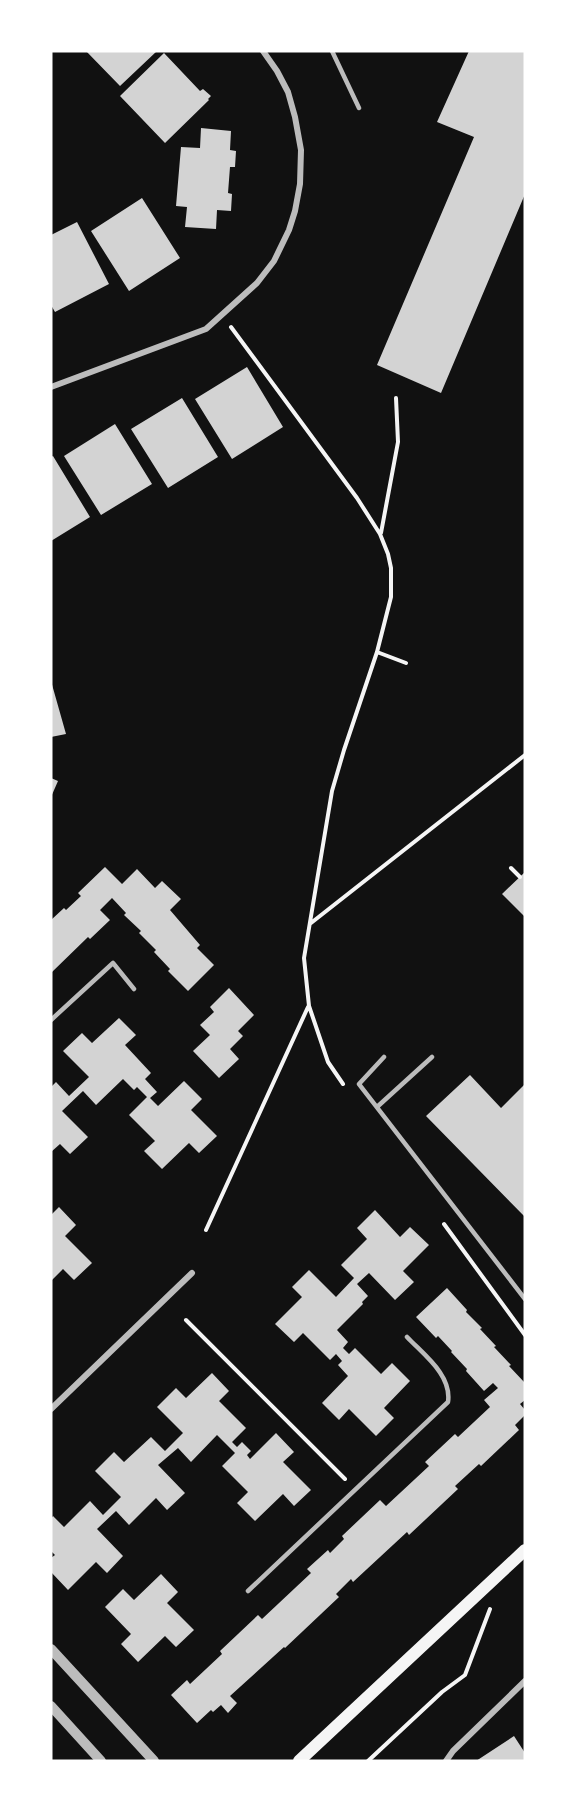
<svg xmlns="http://www.w3.org/2000/svg" width="576" height="1812" font-family="Karla,sans-serif">
  <style>
    .building { fill: #d3d3d3 }
    .lines { fill: none; stroke-linecap: round; stroke-linejoin: round }
    .path { stroke: #f5f5f5; stroke-width: 4 }
    .service { stroke: #bcbcbc; stroke-width: 4.5 }
    .minor { stroke: #bcbcbc; stroke-width: 6 }
    .tertiary { stroke: #bcbcbc; stroke-width: 10 }
    .secondary { stroke: #f5f5f5; stroke-width: 12 }
  </style>
  <rect width="100%" height="100%" fill="#111"/>
  <path class="building" d="M86,51H157L120,86Z
    M469,51H525V194L441,393L377,365L474,137L437,122Z
    M164,53L200,91L203,89L211,96L208,99L209,100L165,143L120,96Z
    M201,128L231,131L230,150L236,151L235,167H230L228,193L232,194L231,211L217,210L216,229L185,227L187,207L176,206L181,147L200,148Z
    M142,198L180,258L129,291L91,231Z
    M77,222L109,284L55,312L51,305V235Z
    M247,367L283,427L232,459L195,399Z
    M182,398L218,457L168,488L131,429Z
    M115,424L152,484L101,515L64,456Z
    M53,456L90,517L51,541V457Z
    M51,681L66,734L51,737Z
    M51,778L58,781L51,797Z
    M105,867L122,884L137,869L155,888L162,881L181,899L170,910L200,945L197,948L214,965L188,991L168,971L170,969L154,952L156,950L139,933L141,931L124,915L126,913L112,898L100,910L110,920L90,939L88,937L51,973V920L64,908L66,910L81,896L78,893Z
    M525,872V917L502,894Z
    M229,988L254,1015L238,1031L243,1036L230,1049L239,1059L219,1078L193,1051L210,1035L200,1025L214,1012L210,1007Z
    M119,1018L136,1035L125,1045L151,1073L145,1079L157,1092L150,1098L158,1106L184,1081L202,1099L191,1110L217,1136L199,1153L189,1143L162,1169L144,1151L155,1141L129,1115L147,1097L137,1087L134,1090L123,1079L96,1105L83,1091L62,1111L88,1137L70,1154L60,1144L51,1152V1087L56,1082L69,1096L89,1077L63,1051L82,1033L92,1043Z
    M470,1075L501,1108L525,1084V1217L426,1116Z
    M59,1207L76,1225L65,1236L92,1263L74,1280L63,1269L51,1281V1215Z
    M375,1210L400,1237L410,1227L429,1245L403,1271L414,1282L395,1300L369,1273L357,1284L368,1296L362,1302L363,1304L337,1330L348,1342L343,1348L349,1354L355,1348L381,1374L392,1363L410,1381L384,1408L394,1418L376,1436L349,1409L339,1420L322,1403L348,1376L338,1365L342,1361L336,1354L330,1360L303,1333L294,1342L275,1324L302,1297L292,1287L309,1270L336,1297L354,1278L341,1265L367,1239L357,1228Z
    M447,1288L467,1310L466,1312L482,1328L480,1329L496,1346L494,1347L511,1365L509,1366L525,1383V1400L520,1404L525,1410V1415L515,1425L519,1430L481,1466L479,1464L455,1486L458,1489L409,1535L407,1532L353,1582L351,1579L336,1594L339,1597L285,1648L284,1647L230,1696L237,1703L228,1713L221,1705L213,1712L211,1710L197,1723L171,1695L187,1680L190,1684L222,1654L220,1651L258,1615L262,1619L311,1573L307,1569L328,1550L330,1553L344,1539L342,1536L380,1500L386,1506L429,1466L425,1462L455,1434L458,1437L490,1407L484,1400L498,1388L493,1383L484,1391L466,1371L467,1369L451,1352L452,1351L438,1336L436,1338L416,1317Z
    M212,1373L229,1391L219,1401L246,1428L232,1442L237,1447L242,1442L251,1451L247,1455L250,1459L276,1433L294,1452L283,1462L311,1490L294,1506L283,1494L255,1521L237,1503L248,1492L222,1466L235,1453L217,1435L191,1462L178,1448L158,1465L185,1493L167,1510L156,1498L129,1525L116,1511L97,1529L123,1556L107,1573L96,1562L68,1590L51,1572V1558L55,1555L51,1551V1519L53,1516L64,1527L90,1501L103,1515L121,1497L95,1471L114,1452L124,1462L151,1437L165,1451L183,1433L157,1407L176,1388L186,1398Z
    M161,1574L178,1592L167,1603L194,1630L176,1647L165,1636L138,1662L121,1644L131,1634L105,1607L123,1589L134,1600Z
    M514,1736L525,1753V1761H476Z"/>
  <g class="lines">
    <path class="path" d="M231,327L357,498L380,534L388,554L391,568V597L377,652L344,750L332,791L304,958L309,1006L328,1062L343,1084
      M381,533L398,442L396,398
      M377,652L406,663
      M511,868L520,877
      M311,923L525,755
      M444,1224L525,1335
      M206,1230L308,1007
      M186,1320L345,1479
      M368,1761L442,1692L465,1675L490,1609"/>
    <path class="service" d="M332,51L359,108
      M51,1020L113,963L134,989
      M384,1057L359,1084L525,1299
      M377,1107L432,1057
      M248,1591L448,1402C452,1375 424,1355 407,1337"/>
    <path class="minor" d="M51,387L206,329L257,283L274,261L289,230L295,211L300,184L301,150L295,117L288,92L277,71L263,51
      M51,1409L192,1273
      M446,1761L453,1751L525,1681"/>
    <path class="tertiary" d="M51,1649L154,1761
      M51,1706L101,1761"/>
    <path class="secondary" d="M299,1761L525,1550"/>
  </g>
  <rect width="576" height="1812" fill="none" stroke="#ffffff" stroke-width="105"/>
</svg>
